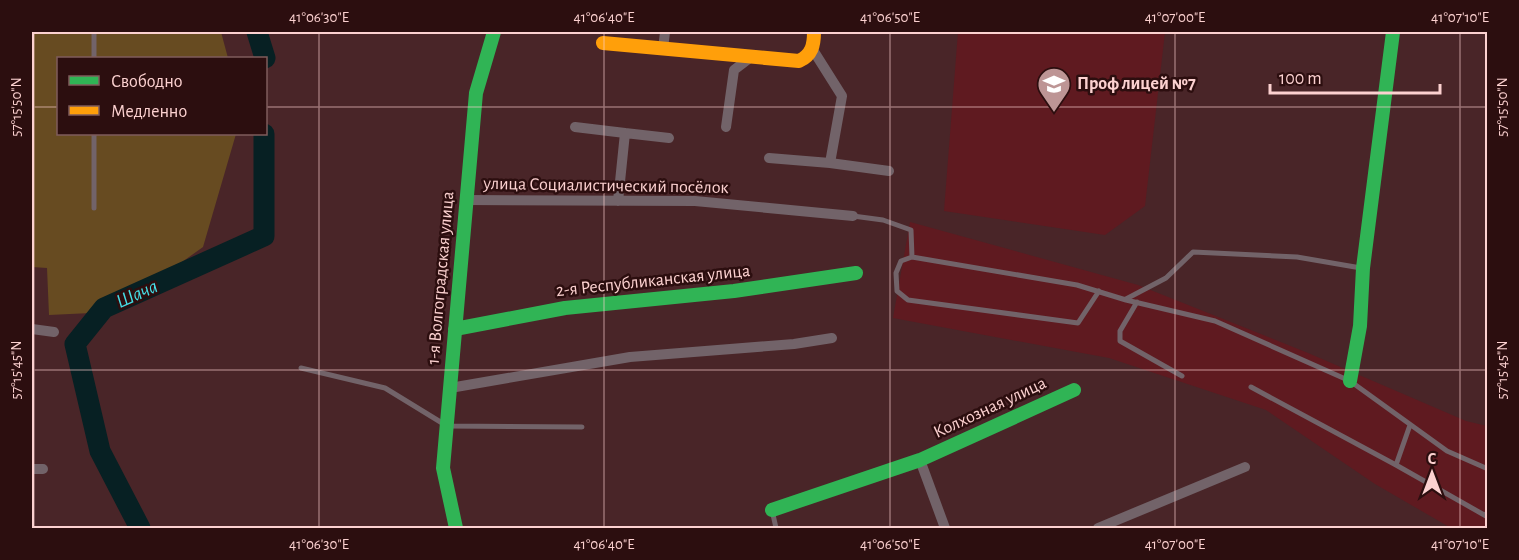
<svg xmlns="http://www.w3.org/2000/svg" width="1519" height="560" font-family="'Alegreya Sans',sans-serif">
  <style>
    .built { fill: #5f1a20 }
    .green { fill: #674b21 }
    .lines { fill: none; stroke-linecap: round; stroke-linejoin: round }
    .river { stroke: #072023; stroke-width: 21 }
    .lane { stroke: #726369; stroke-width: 5 }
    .street { stroke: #726369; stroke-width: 10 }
    .fast { stroke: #30b455; stroke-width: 14 }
    .slow { stroke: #ff9f0a; stroke-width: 14 }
    .ticks { fill: none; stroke: #fcd1d0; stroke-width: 1.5; stroke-opacity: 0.45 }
    .labels { text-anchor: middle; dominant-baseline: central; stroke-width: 5; stroke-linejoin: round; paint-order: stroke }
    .poi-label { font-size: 18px; font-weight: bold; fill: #fcd1d0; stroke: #2c0e0f; text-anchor: start }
    .street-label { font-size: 18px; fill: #fcd1d0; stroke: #2c0e0f }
    .water-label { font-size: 20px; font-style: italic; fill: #45dee6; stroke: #2c0e0f }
    .neatline { fill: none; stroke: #fcd1d0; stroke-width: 2 }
    .ticks-label { font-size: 15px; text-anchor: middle; fill: #fcd1d0 }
  </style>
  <rect width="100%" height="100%" fill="#492528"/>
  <path class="built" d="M958,32H1165L1145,206L1105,235L944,211Z
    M910,222L1138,285L1308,353L1466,421L1487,426V528H1451L1375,484L1266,410L1109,358L893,318Z"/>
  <path class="green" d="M32,32H221L228,58H58V134H236L203,247L112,312L49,315L47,268L32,267Z"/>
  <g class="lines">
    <path class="river" d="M257,32L265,58
      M140,528L100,451L75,344L104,308L264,236V134"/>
    <path class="lane" d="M94,32V58
      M94,134V208
      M853,216L883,220L911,230L912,257L1077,285L1126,300L1215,321L1350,381L1447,451L1488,469
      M912,257L901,261L896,273L897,291L908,300L1078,323L1099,291
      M1126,299L1166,278L1193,252L1297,257L1361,268
      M1137,302L1120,331V341L1182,376
      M301,368L385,388L447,426L582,427
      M1251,387L1396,465L1410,425
      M1396,465L1486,516L1488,510
      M772,510L776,528"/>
    <path class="street" d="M663,49L665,32
      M575,127L625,133
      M726,127L734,70L751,57
      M769,158L830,163L842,96L813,50
      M830,163L889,171
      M466,200L695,201L853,216
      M618,201L625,133L669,138
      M32,329L54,332
      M450,388L630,357L794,344L832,338
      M920,460L945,528
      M32,469H43
      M1098,528L1245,467"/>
    <path class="fast" d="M455,329L565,308L734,291L856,273
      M1350,381L1360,326L1363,268L1393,32
      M772,510L920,460L1074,390
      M456,528L443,468L476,93L494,32"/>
    <path class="slow" d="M603,43L799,61C812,55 814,45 814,32"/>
  </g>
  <path class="ticks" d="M34,32V528M319,32V528M604,32V528M890,32V528M1175,32V528M1460,32V528M32,107H58M266,107H1488M32,370H1488"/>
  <defs>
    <symbol id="university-pin" viewBox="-11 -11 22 30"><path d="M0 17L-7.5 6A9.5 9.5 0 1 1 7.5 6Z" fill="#bd9595" stroke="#2c0e0f"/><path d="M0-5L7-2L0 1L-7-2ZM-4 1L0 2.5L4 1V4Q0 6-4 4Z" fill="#fff"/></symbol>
  </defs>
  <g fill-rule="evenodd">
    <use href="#university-pin" x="1035" y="65" width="38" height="52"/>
  </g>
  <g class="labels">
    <g class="poi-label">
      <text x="1077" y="84">Проф лицей №7</text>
    </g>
    <g class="street-label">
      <text transform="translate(606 186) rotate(1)">улица Социалистический посёлок</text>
      <text transform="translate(441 278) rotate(-85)">1-я Волгоградская улица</text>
      <text transform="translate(653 281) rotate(-6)">2-я Республиканская улица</text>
      <text transform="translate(990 408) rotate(-25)">Колхозная улица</text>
    </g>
    <g class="water-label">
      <text transform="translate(137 294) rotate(-24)">Шача</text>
    </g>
  </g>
  <rect width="1519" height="560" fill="none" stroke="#2c0e0f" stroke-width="66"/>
  <rect x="57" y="57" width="210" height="78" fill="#2c0e0f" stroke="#7f5c5c" stroke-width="1.5"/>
  <rect x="69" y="76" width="30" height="9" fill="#30b455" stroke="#7f5c5c" stroke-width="1.5"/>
  <text x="111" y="87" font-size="18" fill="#fcd1d0">Свободно</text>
  <rect x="69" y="106" width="30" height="9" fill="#ff9f0a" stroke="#7f5c5c" stroke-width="1.5"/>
  <text x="111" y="117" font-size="18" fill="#fcd1d0">Медленно</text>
  <g transform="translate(1432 473)" stroke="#2c0e0f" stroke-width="4.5" paint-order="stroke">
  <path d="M0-4.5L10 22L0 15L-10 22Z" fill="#fcd1d0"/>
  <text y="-9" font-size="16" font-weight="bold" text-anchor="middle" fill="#fcd1d0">С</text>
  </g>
  <path d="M1270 84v9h170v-9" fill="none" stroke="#fcd1d0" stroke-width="3"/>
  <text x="1279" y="84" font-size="18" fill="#fcd1d0" stroke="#2c0e0f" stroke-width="4.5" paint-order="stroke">100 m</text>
  <rect x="33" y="33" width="1453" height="494" class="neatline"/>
  <g class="ticks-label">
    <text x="319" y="22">41°06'30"E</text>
    <text x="604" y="22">41°06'40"E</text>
    <text x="890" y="22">41°06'50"E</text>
    <text x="1175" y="22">41°07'00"E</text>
    <text x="1460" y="22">41°07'10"E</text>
    <text transform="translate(16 107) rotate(-90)" y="5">57°15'50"N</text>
    <text transform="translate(1502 107) rotate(-90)" y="5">57°15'50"N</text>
    <text transform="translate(16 370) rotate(-90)" y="5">57°15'45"N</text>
    <text transform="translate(1502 370) rotate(-90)" y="5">57°15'45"N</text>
    <text x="319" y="549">41°06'30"E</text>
    <text x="604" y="549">41°06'40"E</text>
    <text x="890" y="549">41°06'50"E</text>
    <text x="1175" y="549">41°07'00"E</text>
    <text x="1460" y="549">41°07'10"E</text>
  </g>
</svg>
